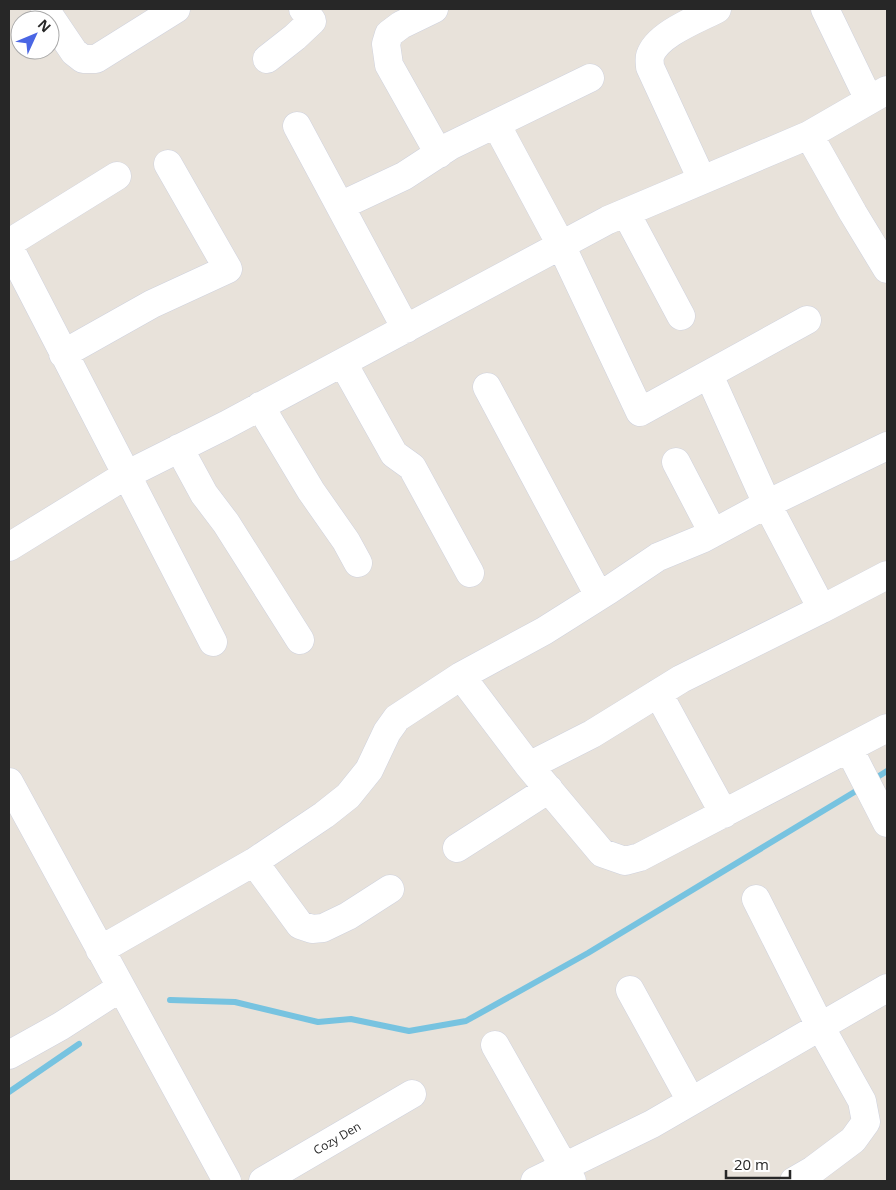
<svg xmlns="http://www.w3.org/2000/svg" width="896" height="1190" font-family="'Open Sans',sans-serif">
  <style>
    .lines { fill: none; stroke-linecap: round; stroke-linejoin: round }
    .stream { stroke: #77c3e0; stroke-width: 6 }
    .minor-casing { stroke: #cfd2de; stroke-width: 29 }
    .minor { stroke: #fff; stroke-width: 28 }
    .labels { text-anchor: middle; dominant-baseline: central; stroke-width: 4; stroke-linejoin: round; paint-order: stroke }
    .street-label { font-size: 12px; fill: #272727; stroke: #fff }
  </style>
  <rect width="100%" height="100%" fill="#e8e2da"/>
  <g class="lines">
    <path class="stream" d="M871,781L887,771
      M170,1000L235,1002L318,1022L351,1019L409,1031L466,1021L588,953L861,788
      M9,1092L79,1044"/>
    <defs>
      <path id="minor" d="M45,9L74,52L83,59H96L176,9
        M434,9L401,25L389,34L386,44L389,65L439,154
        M825,9L869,100
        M267,59L295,37L312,21L303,9
        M496,124L561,245L640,412L807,320
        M297,126L406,329
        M809,135L853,213L887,269
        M702,180L650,67C650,64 649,59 650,56C657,34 698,19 717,9
        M340,206L404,176L450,146L590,78
        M626,213L681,316
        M9,243L117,176
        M9,247L213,642
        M63,354L152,304L228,269L168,164
        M343,363L394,454L412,467L470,573
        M709,375L767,504L822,609L681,679L592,734L529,766L602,853L625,861L640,857L887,728
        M487,387L599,596
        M260,406L311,491L346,541L358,563
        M179,448L204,494L226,523L300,640
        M676,462L713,533
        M9,547L126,475L226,425L608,220L809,135L887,90
        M822,609L887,575
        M658,693L724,814
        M849,749L887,823
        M529,766L461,676L544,631L609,590L658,557L704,538L767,504L887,446
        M9,782L227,1181
        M457,848L549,789
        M254,862L300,925L312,929L323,928L348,916L390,889
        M756,899L820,1026L862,1101L866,1122L853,1140L813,1170L794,1181
        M100,950L254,862L324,815L348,796L369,770L387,732L397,718L461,676
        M630,990L691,1101
        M495,1045L572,1181
        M9,1055L61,1026L120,988
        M263,1181L412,1094
        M535,1181L652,1124L887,988"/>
    </defs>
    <use href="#minor" class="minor-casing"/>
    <use href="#minor" class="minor"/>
  </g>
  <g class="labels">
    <g class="street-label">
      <text transform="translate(337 1138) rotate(-30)">Cozy Den</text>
    </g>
  </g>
  <rect width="896" height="1190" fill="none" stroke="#272727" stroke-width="20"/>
  <g transform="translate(35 35) rotate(46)"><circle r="24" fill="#ffffff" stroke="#a9a9a9"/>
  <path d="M0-4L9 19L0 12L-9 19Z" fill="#4a66e4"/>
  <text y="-8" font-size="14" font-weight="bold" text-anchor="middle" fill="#272727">N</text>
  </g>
  <path d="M726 1170v8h64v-8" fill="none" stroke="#272727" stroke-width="2.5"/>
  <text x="734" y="1170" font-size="15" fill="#272727" stroke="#ffffff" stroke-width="4" paint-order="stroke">20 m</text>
</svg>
